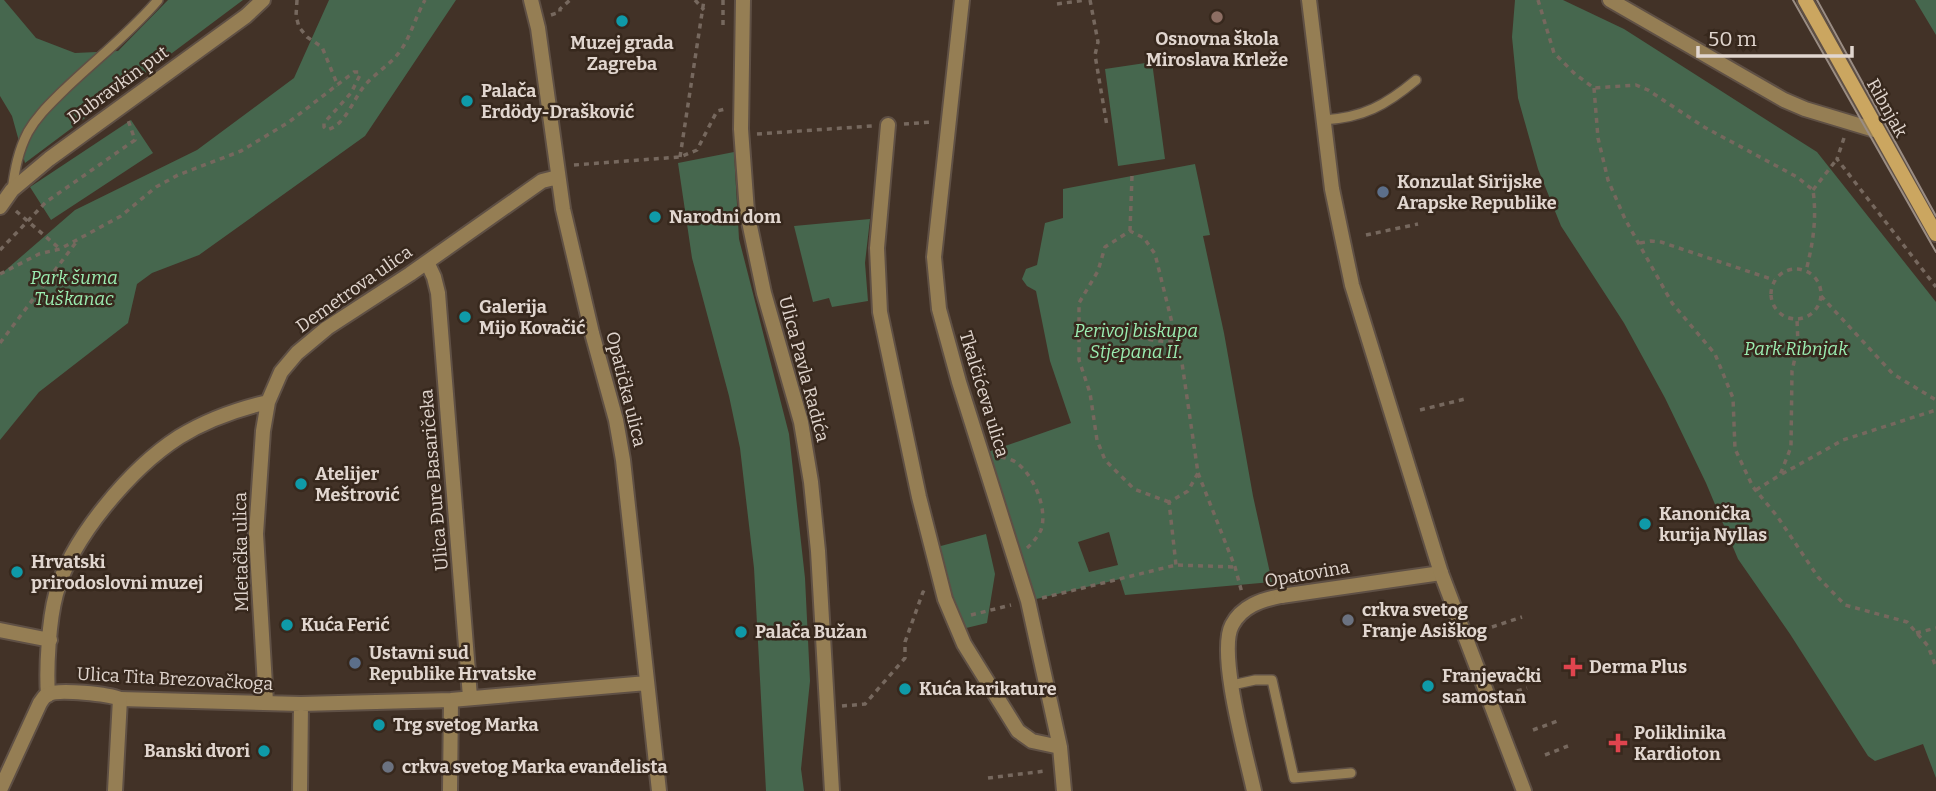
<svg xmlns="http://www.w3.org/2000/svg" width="1936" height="791" font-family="Bitter,serif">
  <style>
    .green { fill: #46674e; fill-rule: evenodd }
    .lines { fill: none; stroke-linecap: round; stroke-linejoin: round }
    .service-casing { stroke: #5f5045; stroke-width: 12 }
    .pedestrian-casing { stroke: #5f5045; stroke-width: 18 }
    .minor-casing { stroke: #5f5045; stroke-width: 18 }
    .tertiary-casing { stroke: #5f5045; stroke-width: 18 }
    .secondary-casing { stroke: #5f5045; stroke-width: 18 }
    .path { stroke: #76685e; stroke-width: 3.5; stroke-dasharray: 5 5; stroke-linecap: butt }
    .service { stroke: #957e54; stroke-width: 9 }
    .pedestrian { stroke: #957e54; stroke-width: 14 }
    .minor { stroke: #957e54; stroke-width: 14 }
    .tertiary { stroke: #957e54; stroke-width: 14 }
    .secondary { stroke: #cba660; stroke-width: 14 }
    .tram { stroke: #9a8d84; stroke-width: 2 }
    .education-dot { fill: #8d6e63; stroke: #37281d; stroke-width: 2.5 }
    .culture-dot { fill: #0f9aa8; stroke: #37281d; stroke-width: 2.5 }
    .service-dot { fill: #5c6f8a; stroke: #37281d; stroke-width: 2.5 }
    .worship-dot { fill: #6b7280; stroke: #37281d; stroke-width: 2.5 }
    .health-dot { fill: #e0444e; stroke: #37281d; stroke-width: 2.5 }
    .labels { text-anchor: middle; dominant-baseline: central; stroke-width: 5; stroke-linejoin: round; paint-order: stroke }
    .poi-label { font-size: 18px; font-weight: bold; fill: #e1d6cf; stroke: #37281d; text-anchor: start }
    .street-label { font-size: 18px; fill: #e1d6cf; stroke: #37281d }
    .park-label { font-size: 18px; font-style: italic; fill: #9bedb1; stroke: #37281d }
  </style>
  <rect width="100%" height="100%" fill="#423227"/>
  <path class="green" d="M0,0H4L36,38L75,53L118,51L168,0H243L25,163L12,116L0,96Z
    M329,0H456L365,136L199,255L152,273L137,284L128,323L39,392L0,440V275L75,210L197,150L294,78Z
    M1515,0H1563L1624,29L1817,152L1936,302V778L1923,744L1875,761L1868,756L1790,634L1738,559L1706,483L1665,398L1624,323L1561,226L1538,169L1518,98L1512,37Z
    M1915,0H1936V35Z
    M1152,62L1165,159L1118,166L1105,69Z
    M131,120L153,153L51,220L30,187Z
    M734,152L739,239L789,434L805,578L810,681L801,769L804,791H766L754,568L740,448L729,396L692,258L678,163Z
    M1195,164L1210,235L1203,236L1224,333L1253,496L1272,582L1125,595L1120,579L1028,601L982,454L1071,423L1050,361L1036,291L1027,286L1022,279L1026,269L1037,265L1045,223L1063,218V189ZM1109,532L1118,565L1089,572L1078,542Z
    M870,219L865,263L868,301L832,307L829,298L813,302L794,226Z
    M986,534L995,574L987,623L962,629L949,595L937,547Z"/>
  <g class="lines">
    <defs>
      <path id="service" d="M1323,120C1363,118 1386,105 1416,80
        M12,190C15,169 18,151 28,132C37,116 50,104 63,91C95,60 130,33 158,0
        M1232,685L1255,680H1272L1294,778L1351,773"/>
      <path id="pedestrian" d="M962,0L934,257L939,309L959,382L1028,601L1060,747L1064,791
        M888,125L877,248L880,312L919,497L945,599L964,644L1018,731L1032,741L1060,747
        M1254,791C1247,758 1217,653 1232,625C1242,606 1261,600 1281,596"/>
      <path id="minor" d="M531,0L538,28L563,209L592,333L616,420L623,460L659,791
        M743,0L741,129L747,212L764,293L801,422L811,482L818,551L832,791
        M1610,0L1784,100L1805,109L1878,131
        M0,207L12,190L49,159L246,16L263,0
        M427,262L434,277L438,293L470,697
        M1281,596L1441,573
        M0,630L50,640
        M48,695C46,668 49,620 56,594C71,538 131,468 179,437C205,421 238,409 268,402
        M120,699L301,704L451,700L647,683
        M266,702L256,534L263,431L268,402L281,372L297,353L327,328L410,274L542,181L558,177
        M300,791L301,704
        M450,791L451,700"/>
      <path id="tertiary" d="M1309,0L1332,189L1352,285L1441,573L1524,791
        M0,790L40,703C43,699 44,696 48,694C59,689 109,694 120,699L115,791"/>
      <path id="secondary" d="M1805,0L1936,234"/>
    </defs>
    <use href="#service" class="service-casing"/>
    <use href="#pedestrian" class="pedestrian-casing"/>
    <use href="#minor" class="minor-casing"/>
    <use href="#tertiary" class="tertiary-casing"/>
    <use href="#secondary" class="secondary-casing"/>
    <path class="path" d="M297,0L296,16L299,27L307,37L322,47L338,86
      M695,0L704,10
      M723,0V29
      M1090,0L1098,42L1095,55L1107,126
      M1538,0L1554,53L1575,74L1594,88L1636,85L1648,90L1704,127L1797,177L1813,190C1817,219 1813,243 1806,271
      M1057,4L1086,0
      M551,15L560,12V9L570,0
      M1594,88L1598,138L1608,180L1625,219L1672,303L1715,354L1733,398L1735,449L1753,487L1777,516L1818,577L1845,605L1907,622L1928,646L1936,667
      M904,124L931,122
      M757,134L872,126
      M1844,138L1837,159L1936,287
      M680,157L704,0
      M574,165L680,157L697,150L717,111L725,109
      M1813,190L1837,159
      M16,211L60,249
      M1130,231L1132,176
      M1366,235L1418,224
      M1640,243L1651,241L1661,242L1774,280
      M0,250L46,202L135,140L128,120
      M1771 294a25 25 0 1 1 50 0a25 25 0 1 1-50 0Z
      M0,274L39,254L60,249L121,216L156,187L178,175L241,151L289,122L354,72H359L360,75L351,93L324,123V127L327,130C347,124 353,98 366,84C377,72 391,64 401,50C411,35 416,16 425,0
      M1821,296L1893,374L1936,400
      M1080,325C1113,327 1142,342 1175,342
      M0,343L77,241
      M1420,410L1465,399
      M1001,457C1006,458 1013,460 1017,463C1034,476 1048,509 1041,530C1038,536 1032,544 1027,548
      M1198,473L1235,567L1242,593
      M1782,474L1843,440L1936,410
      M1756,490L1780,475L1791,447L1792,371L1798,345L1797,319
      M1169,502L1134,489L1105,460L1097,440L1090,393L1079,360V303L1098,271L1105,247L1130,231L1144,238L1155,254L1182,363L1198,473L1188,491L1169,502L1176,565
      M1042,598L1176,565L1235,567
      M971,615L1011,605
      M1492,627L1522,617
      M1916,633L1936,628
      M1517,691L1527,688
      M842,706L865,704L905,658V642L923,592L927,594
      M1533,730L1560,720
      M1545,755L1568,746
      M988,778L1045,771"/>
    <use href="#service" class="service"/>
    <use href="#pedestrian" class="pedestrian"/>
    <use href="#minor" class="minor"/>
    <use href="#tertiary" class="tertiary"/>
    <use href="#secondary" class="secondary"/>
    <path class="tram" d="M1793,0L1936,252
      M1817,0L1936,216"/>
  </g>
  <circle class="education-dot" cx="1217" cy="17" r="7"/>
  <g class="culture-dot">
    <circle cx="622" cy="21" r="7"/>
    <circle cx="467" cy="101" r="7"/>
    <circle cx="655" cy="217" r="7"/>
    <circle cx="465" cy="317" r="7"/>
    <circle cx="301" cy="484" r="7"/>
    <circle cx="1645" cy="524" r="7"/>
    <circle cx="17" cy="572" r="7"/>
    <circle cx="287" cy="625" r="7"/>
    <circle cx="741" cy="632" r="7"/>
    <circle cx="1428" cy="686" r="7"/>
    <circle cx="905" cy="689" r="7"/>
    <circle cx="379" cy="725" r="7"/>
    <circle cx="264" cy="751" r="7"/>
  </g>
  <g class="service-dot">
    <circle cx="1383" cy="192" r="7"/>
    <circle cx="355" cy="663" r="7"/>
  </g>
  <g class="worship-dot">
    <circle cx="1348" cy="620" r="7"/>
    <circle cx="388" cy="767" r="7"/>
  </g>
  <g class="health-dot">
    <path d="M1569.5 656.5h7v7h7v7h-7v7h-7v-7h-7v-7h7z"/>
    <path d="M1614.5 732.5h7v7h7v7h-7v7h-7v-7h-7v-7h7z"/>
  </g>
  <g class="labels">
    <g class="poi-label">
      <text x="1217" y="39" text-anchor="middle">Osnovna škola<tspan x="1217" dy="21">Miroslava Krleže</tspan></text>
      <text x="622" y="43" text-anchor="middle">Muzej grada<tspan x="622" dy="21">Zagreba</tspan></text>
      <text x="481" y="91">Palača<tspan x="481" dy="21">Erdödy-Drašković</tspan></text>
      <text x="1397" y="182">Konzulat Sirijske<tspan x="1397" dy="21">Arapske Republike</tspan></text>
      <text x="669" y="217">Narodni dom</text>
      <text x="479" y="307">Galerija<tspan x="479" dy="21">Mijo Kovačić</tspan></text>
      <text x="315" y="474">Atelijer<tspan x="315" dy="21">Meštrović</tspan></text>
      <text x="1659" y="514">Kanonička<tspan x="1659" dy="21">kurija Nyllas</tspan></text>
      <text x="31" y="562">Hrvatski<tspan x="31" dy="21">prirodoslovni muzej</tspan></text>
      <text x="1362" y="610">crkva svetog<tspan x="1362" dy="21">Franje Asiškog</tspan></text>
      <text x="301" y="625">Kuća Ferić</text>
      <text x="755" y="632">Palača Bužan</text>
      <text x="369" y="653">Ustavni sud<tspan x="369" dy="21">Republike Hrvatske</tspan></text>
      <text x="1589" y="667">Derma Plus</text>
      <text x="1442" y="676">Franjevački<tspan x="1442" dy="21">samostan</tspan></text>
      <text x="919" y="689">Kuća karikature</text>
      <text x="393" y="725">Trg svetog Marka</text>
      <text x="1634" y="733">Poliklinika<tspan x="1634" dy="21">Kardioton</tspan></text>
      <text x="250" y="751" text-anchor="end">Banski dvori</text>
      <text x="402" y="767">crkva svetog Marka evanđelista</text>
    </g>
    <g class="street-label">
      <text transform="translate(118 85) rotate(-36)">Dubravkin put</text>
      <text transform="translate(1887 108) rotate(61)">Ribnjak</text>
      <text transform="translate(354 289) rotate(-35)">Demetrova ulica</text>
      <text transform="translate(804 369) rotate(75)">Ulica Pavla Radića</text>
      <text transform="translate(626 389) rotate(76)">Opatička ulica</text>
      <text transform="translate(984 394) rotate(73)">Tkalčićeva ulica</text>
      <text transform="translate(434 480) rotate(-95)">Ulica Đure Basaričeka</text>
      <text transform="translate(241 552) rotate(-91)">Mletačka ulica</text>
      <text transform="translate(1307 574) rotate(-10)">Opatovina</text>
      <text transform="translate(175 679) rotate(3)">Ulica Tita Brezovačkoga</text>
    </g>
    <g class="park-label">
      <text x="74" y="278">Park šuma<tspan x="74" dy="21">Tuškanac</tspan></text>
      <text x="1136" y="331">Perivoj biskupa<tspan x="1136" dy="21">Stjepana II.</tspan></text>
      <text x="1796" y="349">Park Ribnjak</text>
    </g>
  </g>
  <path d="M1698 46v10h154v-10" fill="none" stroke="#e1d6cf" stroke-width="3.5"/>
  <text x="1708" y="46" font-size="21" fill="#e1d6cf" stroke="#37281d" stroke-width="5" paint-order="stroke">50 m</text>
</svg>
